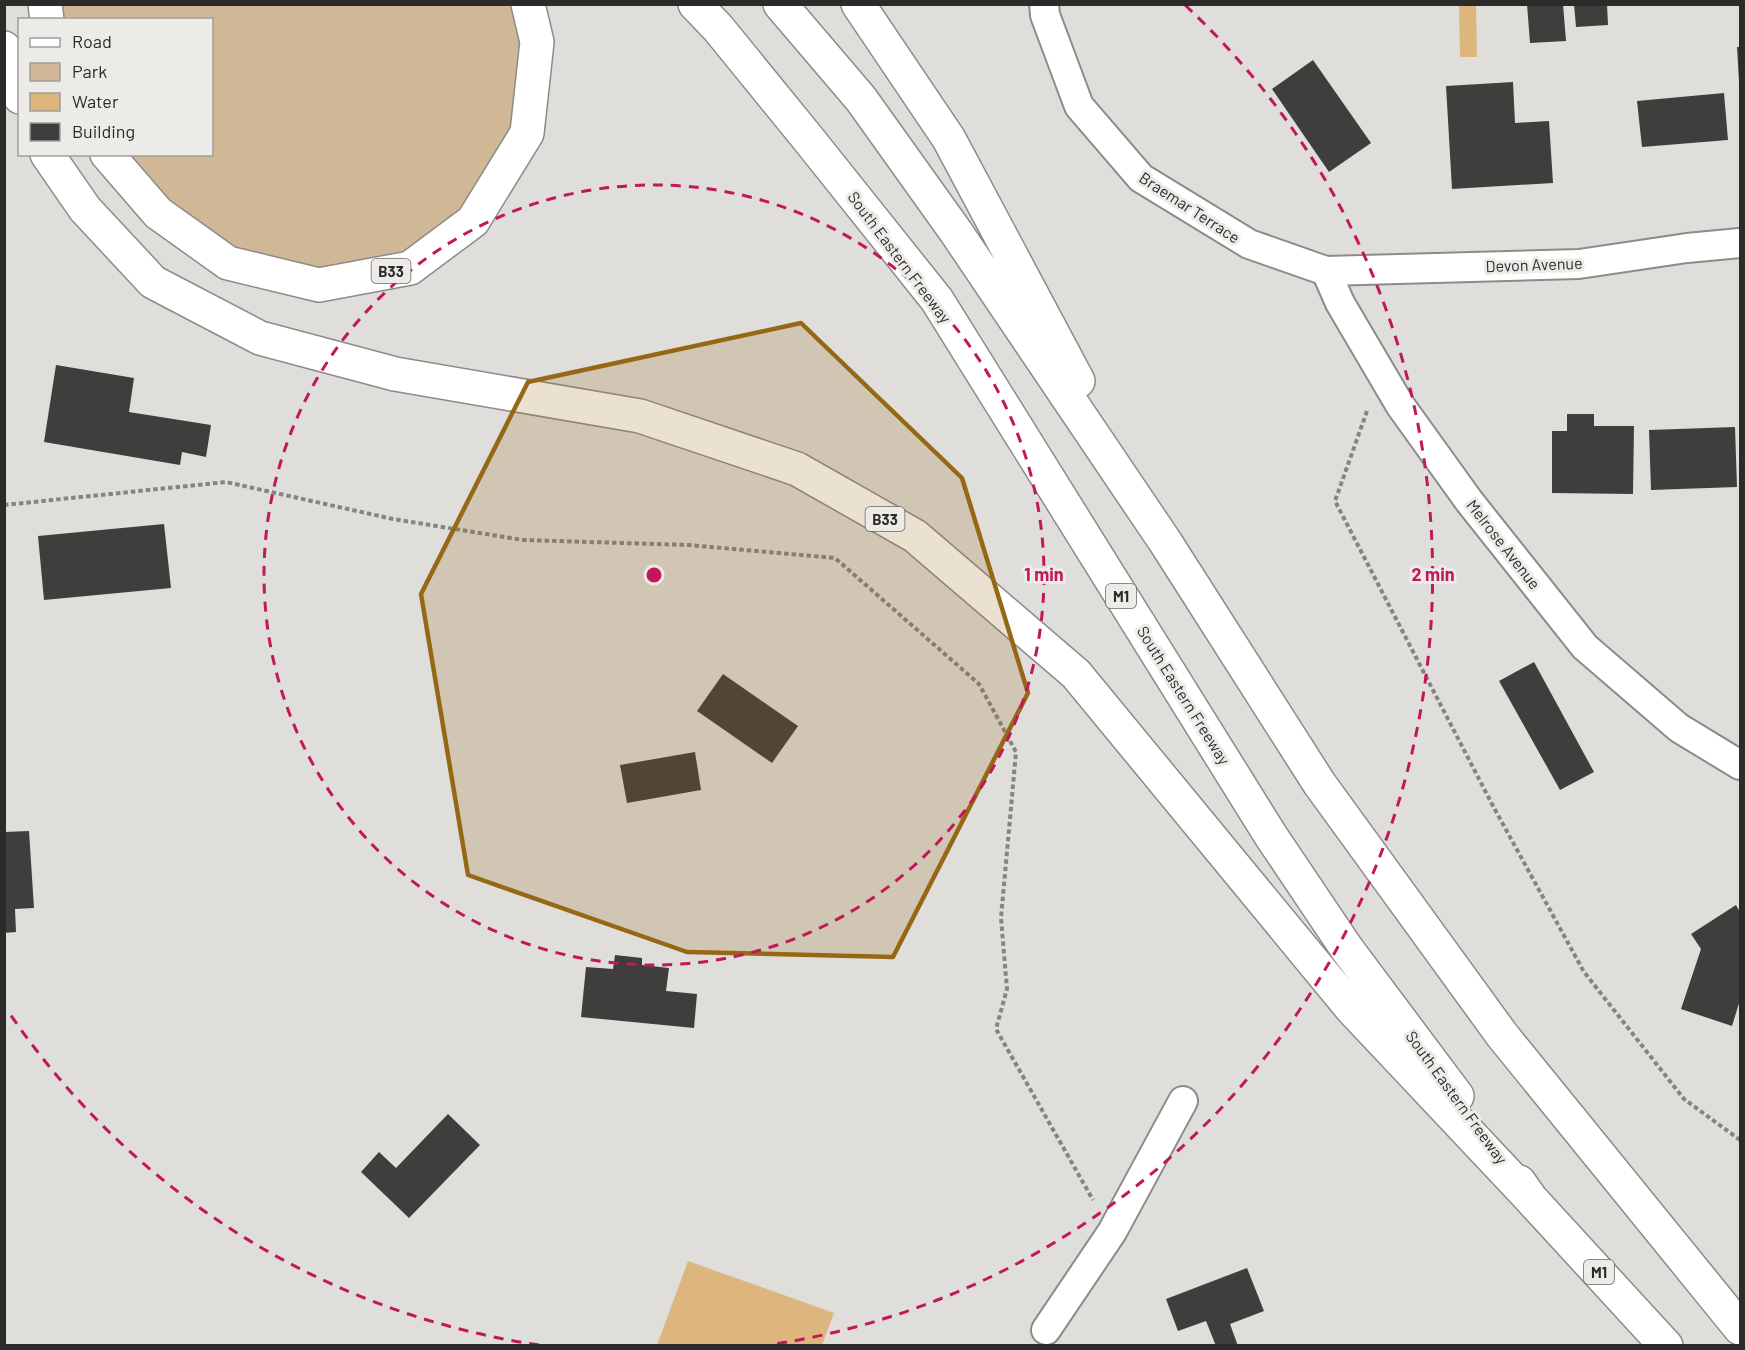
<svg xmlns="http://www.w3.org/2000/svg" width="1745" height="1350" font-family="Barlow,sans-serif">
  <style>
    .green { fill: #d0b897 }
    .water { fill: #ddb67e }
    .building { fill: #403e3c }
    .lines { fill: none; stroke-linecap: round; stroke-linejoin: round }
    .street-casing { stroke: #8d8b88; stroke-width: 32 }
    .highway-casing { stroke: #8d8b88; stroke-width: 36 }
    .path { stroke: #868482; stroke-width: 4; stroke-dasharray: 4.5 3; stroke-linecap: butt }
    .street { stroke: #fff; stroke-width: 28 }
    .highway { stroke: #fff; stroke-width: 33 }
    .marked { fill: #966816; fill-opacity: 0.2; stroke: #966816; stroke-width: 4.5; stroke-linejoin: round }
    .ring { fill: none; stroke: #c2185b; stroke-width: 3; stroke-dasharray: 10 8 }
    .labels { text-anchor: middle; dominant-baseline: central; stroke-width: 6; stroke-linejoin: round; paint-order: stroke }
    .shield { fill: #edebe8; stroke: #666563; stroke-width: 1.5 }
    .shield-label { font-size: 15px; font-weight: bold; fill: #2c2b2a }
    .street-label { font-size: 16px; fill: #2c2b2a; stroke: #edebe8 }
    .centre { fill: #c2185b; stroke: #edebe8; stroke-width: 3 }
    .ring-label { font-size: 18px; text-anchor: middle; font-weight: bold; fill: #c2185b; stroke: #edebe8; stroke-width: 6; stroke-linejoin: round; paint-order: stroke }
  </style>
  <rect width="100%" height="100%" fill="#e0dedb"/>
  <path class="green" d="M45,5H528L527,133L473,221L410,268L319,285L228,263L107,155L212,154V20L47,19Z"/>
  <path class="water" d="M1459,5H1476L1477,57H1460Z
    M688,1261L834,1313L822,1345H657Z"/>
  <path class="building" d="M1527,4H1563L1566,41L1530,43Z
    M1574,4H1607L1608,25L1576,27Z
    M1737,47H1740V82H1739Z
    M1313,60L1371,143L1329,172L1272,89Z
    M1513,82L1515,123L1549,121L1553,183L1452,189L1446,86Z
    M1724,93L1728,140L1642,147L1637,101Z
    M56,365L134,378L129,412L211,425L206,457L182,452L180,465L44,442Z
    M1567,414H1594V426H1634L1633,494L1552,493V431H1567Z
    M1735,427L1737,487L1651,490L1649,430Z
    M164,524L171,588L44,600L38,536Z
    M1534,662L1594,772L1560,790L1499,681Z
    M723,674L798,726L772,763L697,711Z
    M695,752L701,790L627,803L620,765Z
    M29,831L34,908L15,909L16,932L4,933V832Z
    M1736,905L1740,912V1000L1732,1026L1681,1009L1701,949L1691,934Z
    M615,955L642,958V965L669,968L666,991L697,994L694,1028L581,1017L586,967L613,969Z
    M448,1114L480,1145L409,1218L361,1172L379,1152L396,1168Z
    M1247,1268L1264,1311L1230,1324L1238,1346H1216L1206,1321L1178,1331L1166,1299Z"/>
  <g class="lines">
    <defs>
      <path id="street" d="M1044,4L1045,15L1079,106L1141,178L1249,244L1326,271L1579,264L1687,248L1740,243
        M1326,271L1340,303L1400,405L1469,501L1585,647L1679,728L1740,765
        M1046,1330L1112,1232L1183,1101"/>
      <path id="highway" d="M45,4L47,20
        M695,4L718,28L810,141L937,300L1271,836L1347,949L1457,1096
        M780,4L861,99L956,232L1166,543L1319,783L1502,1035L1740,1328
        M858,4L949,139L1078,381
        M4,48L20,97
        M47,154L85,209L153,282L260,338L395,374L640,416L797,469L915,536L1076,674L1352,1009L1531,1199
        M107,154L158,213L228,263L319,285L410,268L473,221L527,133L537,42L528,4
        M1519,1182L1531,1199L1666,1346"/>
    </defs>
    <use href="#street" class="street-casing"/>
    <use href="#highway" class="highway-casing"/>
    <path class="path" d="M1367,411L1335,501L1493,806L1584,972L1684,1099L1740,1140
      M4,505L226,482L393,519L523,540L689,545L835,558L979,684L1016,752L1001,918L1007,989L996,1029L1093,1200"/>
    <use href="#street" class="street"/>
    <use href="#highway" class="highway"/>
  </g>
  <path class="marked" d="M801,323L962,478L1028,693L893,957L687,952L468,875L421,594L528,382Z"/>
  <g class="ring">
    <circle cx="654" cy="575" r="390"/>
    <path d="M539 1345A779 779 0 0 1 8 1011M1185 5A779 779 0 0 1 769 1345"/>
  </g>
  <g class="labels">
    <g class="shield">
      <rect x="371.5" y="259" width="39" height="24" rx="4.5"/>
      <rect x="865.5" y="507" width="39" height="24" rx="4.5"/>
      <rect x="1106" y="584" width="30" height="24" rx="4.5"/>
      <rect x="1584" y="1260" width="30" height="24" rx="4.5"/>
    </g>
    <g class="shield-label">
      <text x="391" y="271">B33</text>
      <text x="885" y="519">B33</text>
      <text x="1121" y="596">M1</text>
      <text x="1599" y="1272">M1</text>
    </g>
    <g class="street-label">
      <text transform="translate(1190 207) rotate(33)">Braemar Terrace</text>
      <text transform="translate(900 257) rotate(53)">South Eastern Freeway</text>
      <text transform="translate(1534 264) rotate(-2)">Devon Avenue</text>
      <text transform="translate(1504 544) rotate(52)">Melrose Avenue</text>
      <text transform="translate(1184 695) rotate(58)">South Eastern Freeway</text>
      <text transform="translate(1457 1097) rotate(54)">South Eastern Freeway</text>
    </g>
  </g>
  <circle cx="654" cy="575" r="9" class="centre"/>
  <g class="ring-label">
    <text x="1044" y="581">1 min</text>
    <text x="1433" y="581">2 min</text>
  </g>
  <rect width="1745" height="1350" fill="none" stroke="#2c2b2a" stroke-width="12"/>
  <rect x="18" y="18" width="195" height="138" fill="#edebe8" stroke="#a09e9c" stroke-width="1.5"/>
  <rect x="30" y="38" width="30" height="9" fill="#ffffff" stroke="#a09e9c" stroke-width="1.5"/>
  <text x="72" y="48" font-size="18" fill="#2c2b2a">Road</text>
  <rect x="30" y="63" width="30" height="18" fill="#d0b897" stroke="#a09e9c" stroke-width="1.5"/>
  <text x="72" y="78" font-size="18" fill="#2c2b2a">Park</text>
  <rect x="30" y="93" width="30" height="18" fill="#ddb67e" stroke="#a09e9c" stroke-width="1.5"/>
  <text x="72" y="108" font-size="18" fill="#2c2b2a">Water</text>
  <rect x="30" y="123" width="30" height="18" fill="#403e3c" stroke="#a09e9c" stroke-width="1.5"/>
  <text x="72" y="138" font-size="18" fill="#2c2b2a">Building</text>
</svg>
